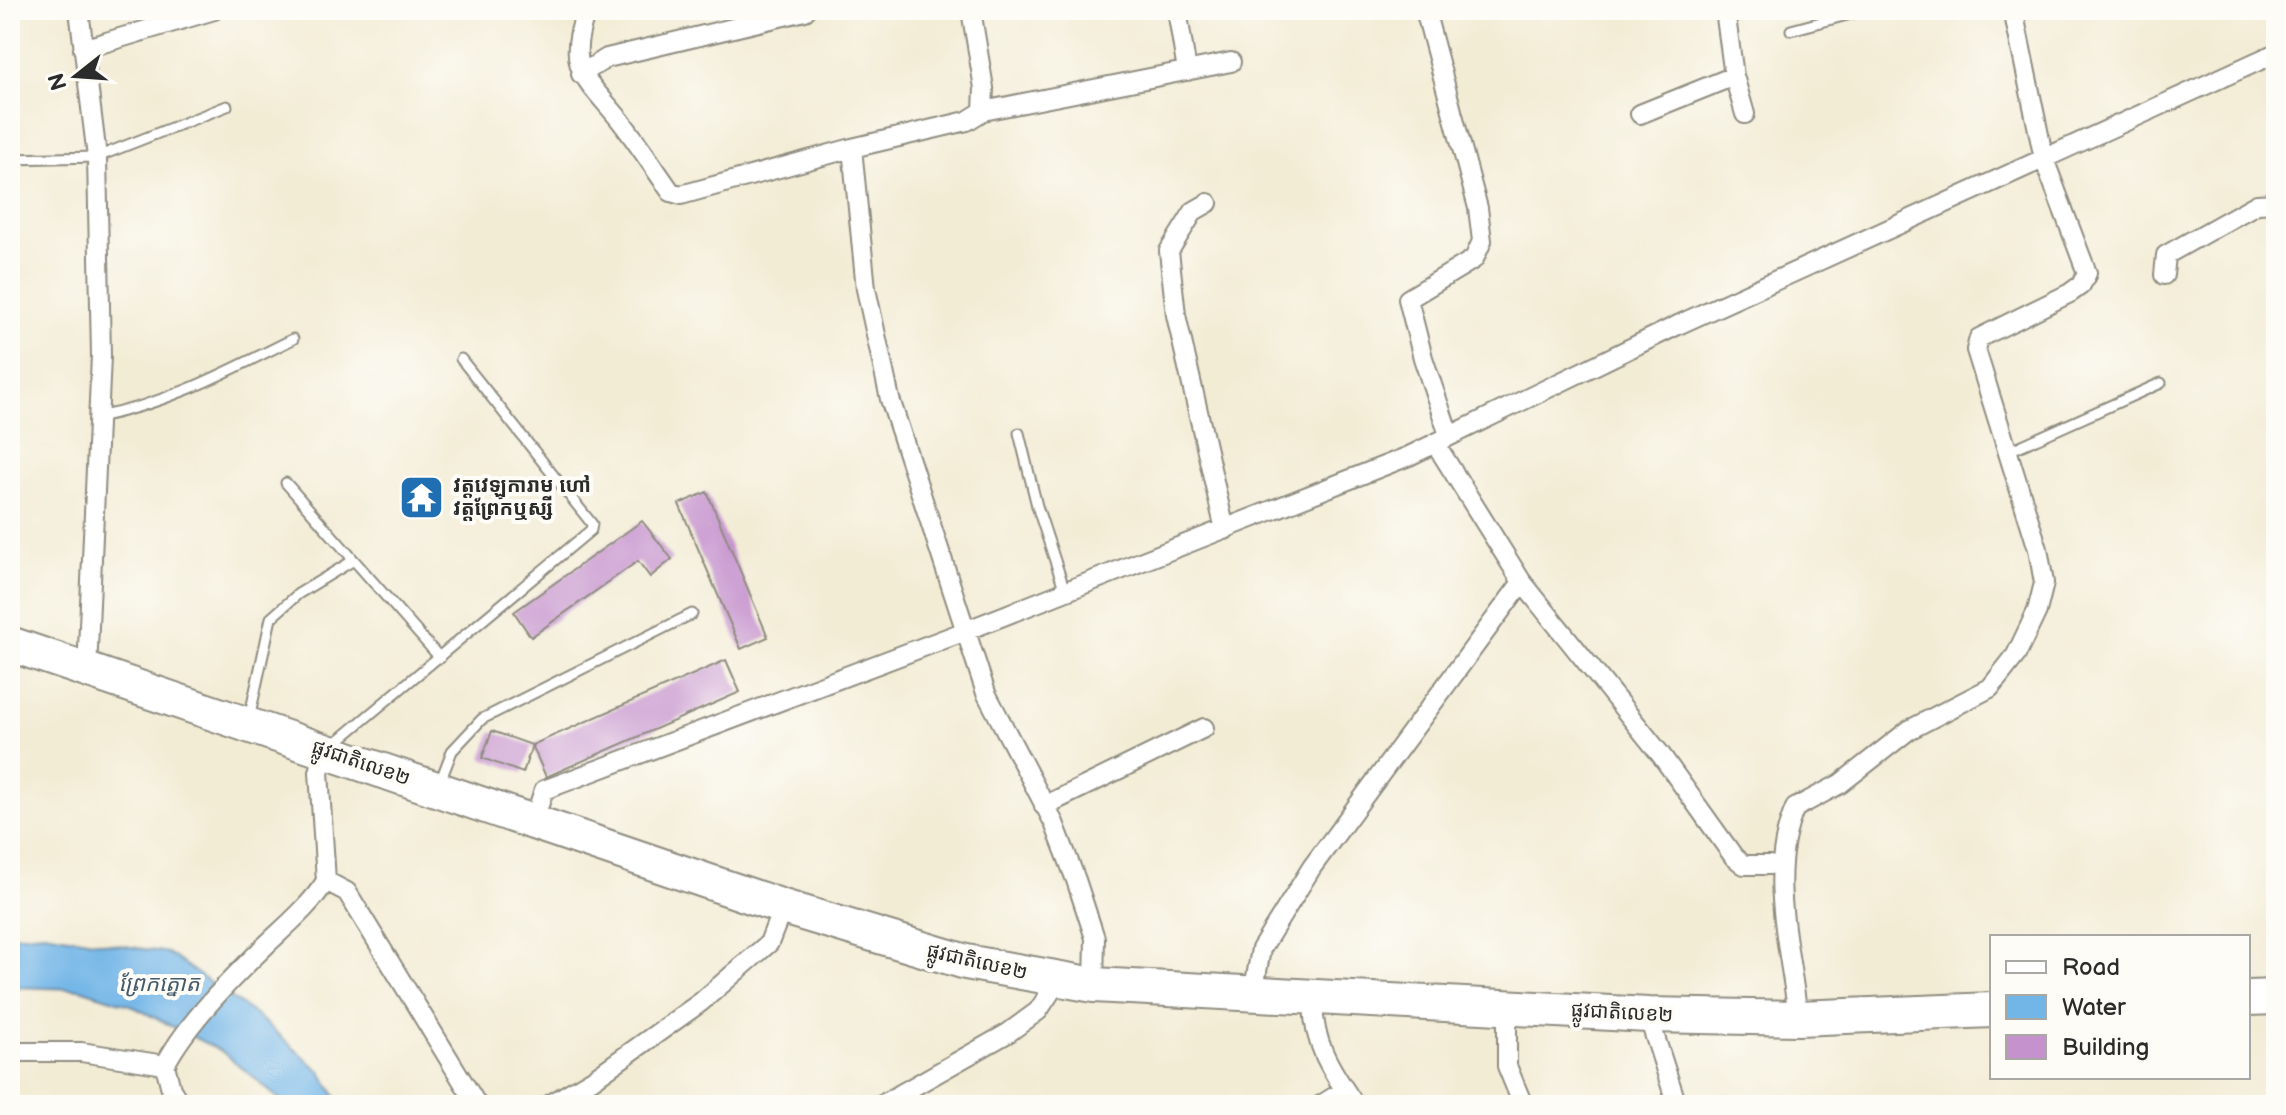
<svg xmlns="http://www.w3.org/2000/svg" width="2286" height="1115" font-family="'Balsamiq Sans','Noto Sans Khmer',sans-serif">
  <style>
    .water { fill: #72b5e7; stroke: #4e7089; stroke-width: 2 }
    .building { fill: #c592cd }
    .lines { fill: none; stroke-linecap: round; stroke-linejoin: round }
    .lane-casing { stroke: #8f8c80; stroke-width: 13 }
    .street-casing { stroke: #8f8c80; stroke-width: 22 }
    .highway-casing { stroke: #8f8c80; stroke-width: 38 }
    .lane { stroke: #fff; stroke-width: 9 }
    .street { stroke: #fff; stroke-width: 18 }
    .highway { stroke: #fff; stroke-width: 34 }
    .labels { text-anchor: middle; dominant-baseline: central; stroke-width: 8; stroke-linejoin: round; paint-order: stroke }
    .poi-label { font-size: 20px; font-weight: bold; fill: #2b2b2b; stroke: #fdfcf7; text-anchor: start }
    .street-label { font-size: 20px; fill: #2b2b2b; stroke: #fdfcf7 }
    .water-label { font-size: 22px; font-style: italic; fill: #445b6d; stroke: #fdfcf7 }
  </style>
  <rect width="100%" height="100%" fill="#fdfcf7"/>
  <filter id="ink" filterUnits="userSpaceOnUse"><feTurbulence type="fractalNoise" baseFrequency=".0125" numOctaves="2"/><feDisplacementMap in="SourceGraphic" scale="16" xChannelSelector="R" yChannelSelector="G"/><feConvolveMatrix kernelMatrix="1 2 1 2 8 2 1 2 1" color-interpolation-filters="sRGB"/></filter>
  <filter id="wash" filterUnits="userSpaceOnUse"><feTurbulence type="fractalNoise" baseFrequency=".006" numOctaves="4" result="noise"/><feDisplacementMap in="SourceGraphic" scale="32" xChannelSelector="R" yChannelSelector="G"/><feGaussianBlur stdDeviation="1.8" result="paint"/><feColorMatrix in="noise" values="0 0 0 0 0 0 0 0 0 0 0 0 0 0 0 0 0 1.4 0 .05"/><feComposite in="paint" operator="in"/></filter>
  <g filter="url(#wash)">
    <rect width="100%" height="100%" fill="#f3ecd5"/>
    <path class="water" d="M44,933L168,953L257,1016L320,1071L341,1105H286L223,1052L130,1005L80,989L10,987V936Z"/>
    <g id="blocks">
      <path class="building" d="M707,492L768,637L741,649L679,504Z
        M642,521L672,559L650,577L638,561L531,637L514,612Z
        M726,660L740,692L546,777L532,745Z
        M492,731L532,745L523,773L482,758Z"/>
    </g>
  </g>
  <g filter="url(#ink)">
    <use href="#blocks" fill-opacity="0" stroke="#8f8c80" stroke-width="2"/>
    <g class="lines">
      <defs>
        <path id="lane" d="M1791,30L1862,11L1890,10
          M10,159L97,157L227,106
          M98,417C170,403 228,371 293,339
          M1019,433L1037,506L1065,591
          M2009,451L2161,383
          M286,483L440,658
          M249,719L271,618L298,594L354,560
          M333,745L591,530L592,524L461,359
          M440,782L452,751L482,719L692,614"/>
        <path id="street" d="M79,10L97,157L101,356L87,671
          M587,10C564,68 586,78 620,120C638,143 654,168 671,192L681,195L852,148L967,121L983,111L1231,62
          M971,10L984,88L983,111
          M1177,10L1187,71
          M1425,10L1478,208L1482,241L1474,259L1408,299L1423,358L1449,435
          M1725,10L1734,76L1745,114
          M83,49L214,10
          M581,74L607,58L805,11
          M1640,114L1734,76
          M852,148L866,289L890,399L986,693L1054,823L1076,880L1095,938L1094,985
          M1208,203L1194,211L1169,251L1176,315L1225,530
          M2164,275L2166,255L2257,204L2276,203
          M1435,443L1522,582L1661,755L1734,857L1744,865H1770
          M1044,806L1204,728
          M534,820L544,790L955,635L1409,456L1680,324L2276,53
          M326,881L347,892L477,1105
          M1253,994L1261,949L1312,867L1522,582
          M1314,998C1310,1039 1332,1072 1355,1105
          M1507,1006V1066L1523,1105
          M1648,1015L1677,1105
          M1798,1018C1791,950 1766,875 1795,808L1840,784L1909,730L1990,688L2016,655L2037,611L2044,583L2038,549L1976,350L1979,338L2070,293L2081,285L2087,273L2044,159L2013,10
          M10,1052H81L165,1065C186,1024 232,978 266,945C287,925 310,906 326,881L319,772L325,752
          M165,1065L171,1089L181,1105
          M549,1105L593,1079L701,1002L769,943L783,907
          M881,1105L1008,1033L1038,1011L1059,979
          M1321,1105L1345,1090"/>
        <path id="highway" d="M10,644L783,907L966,962L1094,985L1648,1015L1798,1018L1992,1010
          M2248,998L2276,997"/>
      </defs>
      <use href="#lane" class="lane-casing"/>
      <use href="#street" class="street-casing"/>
      <use href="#highway" class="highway-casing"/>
      <use href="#lane" class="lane"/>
      <use href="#street" class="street"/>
      <use href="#highway" class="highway"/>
    </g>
  </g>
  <defs>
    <symbol id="temple-square" viewBox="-11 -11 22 22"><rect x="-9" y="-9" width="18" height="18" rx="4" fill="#1f6fb2" stroke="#fdfcf7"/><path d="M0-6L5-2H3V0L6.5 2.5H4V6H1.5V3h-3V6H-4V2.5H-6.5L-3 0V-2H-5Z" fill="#fff"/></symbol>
  </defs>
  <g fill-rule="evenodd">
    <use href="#temple-square" x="396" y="472" width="51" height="51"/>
  </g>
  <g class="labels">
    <g class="poi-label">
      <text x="453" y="486">វត្តវេឡុការាម ហៅ<tspan x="453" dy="23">វត្តព្រែកឬស្សី</tspan></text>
    </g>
    <g class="street-label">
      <text transform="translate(361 763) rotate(19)">ផ្លូវជាតិលេខ២</text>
      <text transform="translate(977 962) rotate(13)">ផ្លូវជាតិលេខ២</text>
      <text transform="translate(1622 1013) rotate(3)">ផ្លូវជាតិលេខ២</text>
    </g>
    <g class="water-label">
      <text x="159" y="984">ព្រែកត្នោត</text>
    </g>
  </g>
  <rect width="2286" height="1115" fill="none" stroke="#fdfcf7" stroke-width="40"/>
  <rect x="1990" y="935" width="260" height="144" fill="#fdfcf7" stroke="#a9a8a5" stroke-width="2"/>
  <rect x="2006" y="961" width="40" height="12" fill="#ffffff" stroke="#a9a8a5" stroke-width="2"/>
  <text x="2062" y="975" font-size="24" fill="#2b2b2b">Road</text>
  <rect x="2006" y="995" width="40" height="24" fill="#72b5e7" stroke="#a9a8a5" stroke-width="2"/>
  <text x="2062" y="1015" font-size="24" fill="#2b2b2b">Water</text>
  <rect x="2006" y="1035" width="40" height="24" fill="#c592cd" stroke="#a9a8a5" stroke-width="2"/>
  <text x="2062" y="1055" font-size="24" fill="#2b2b2b">Building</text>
  <g transform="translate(76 76) rotate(253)" stroke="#fdfcf7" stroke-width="6" paint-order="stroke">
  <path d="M0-6L14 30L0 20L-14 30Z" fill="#2b2b2b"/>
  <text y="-12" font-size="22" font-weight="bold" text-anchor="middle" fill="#2b2b2b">N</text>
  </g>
</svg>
